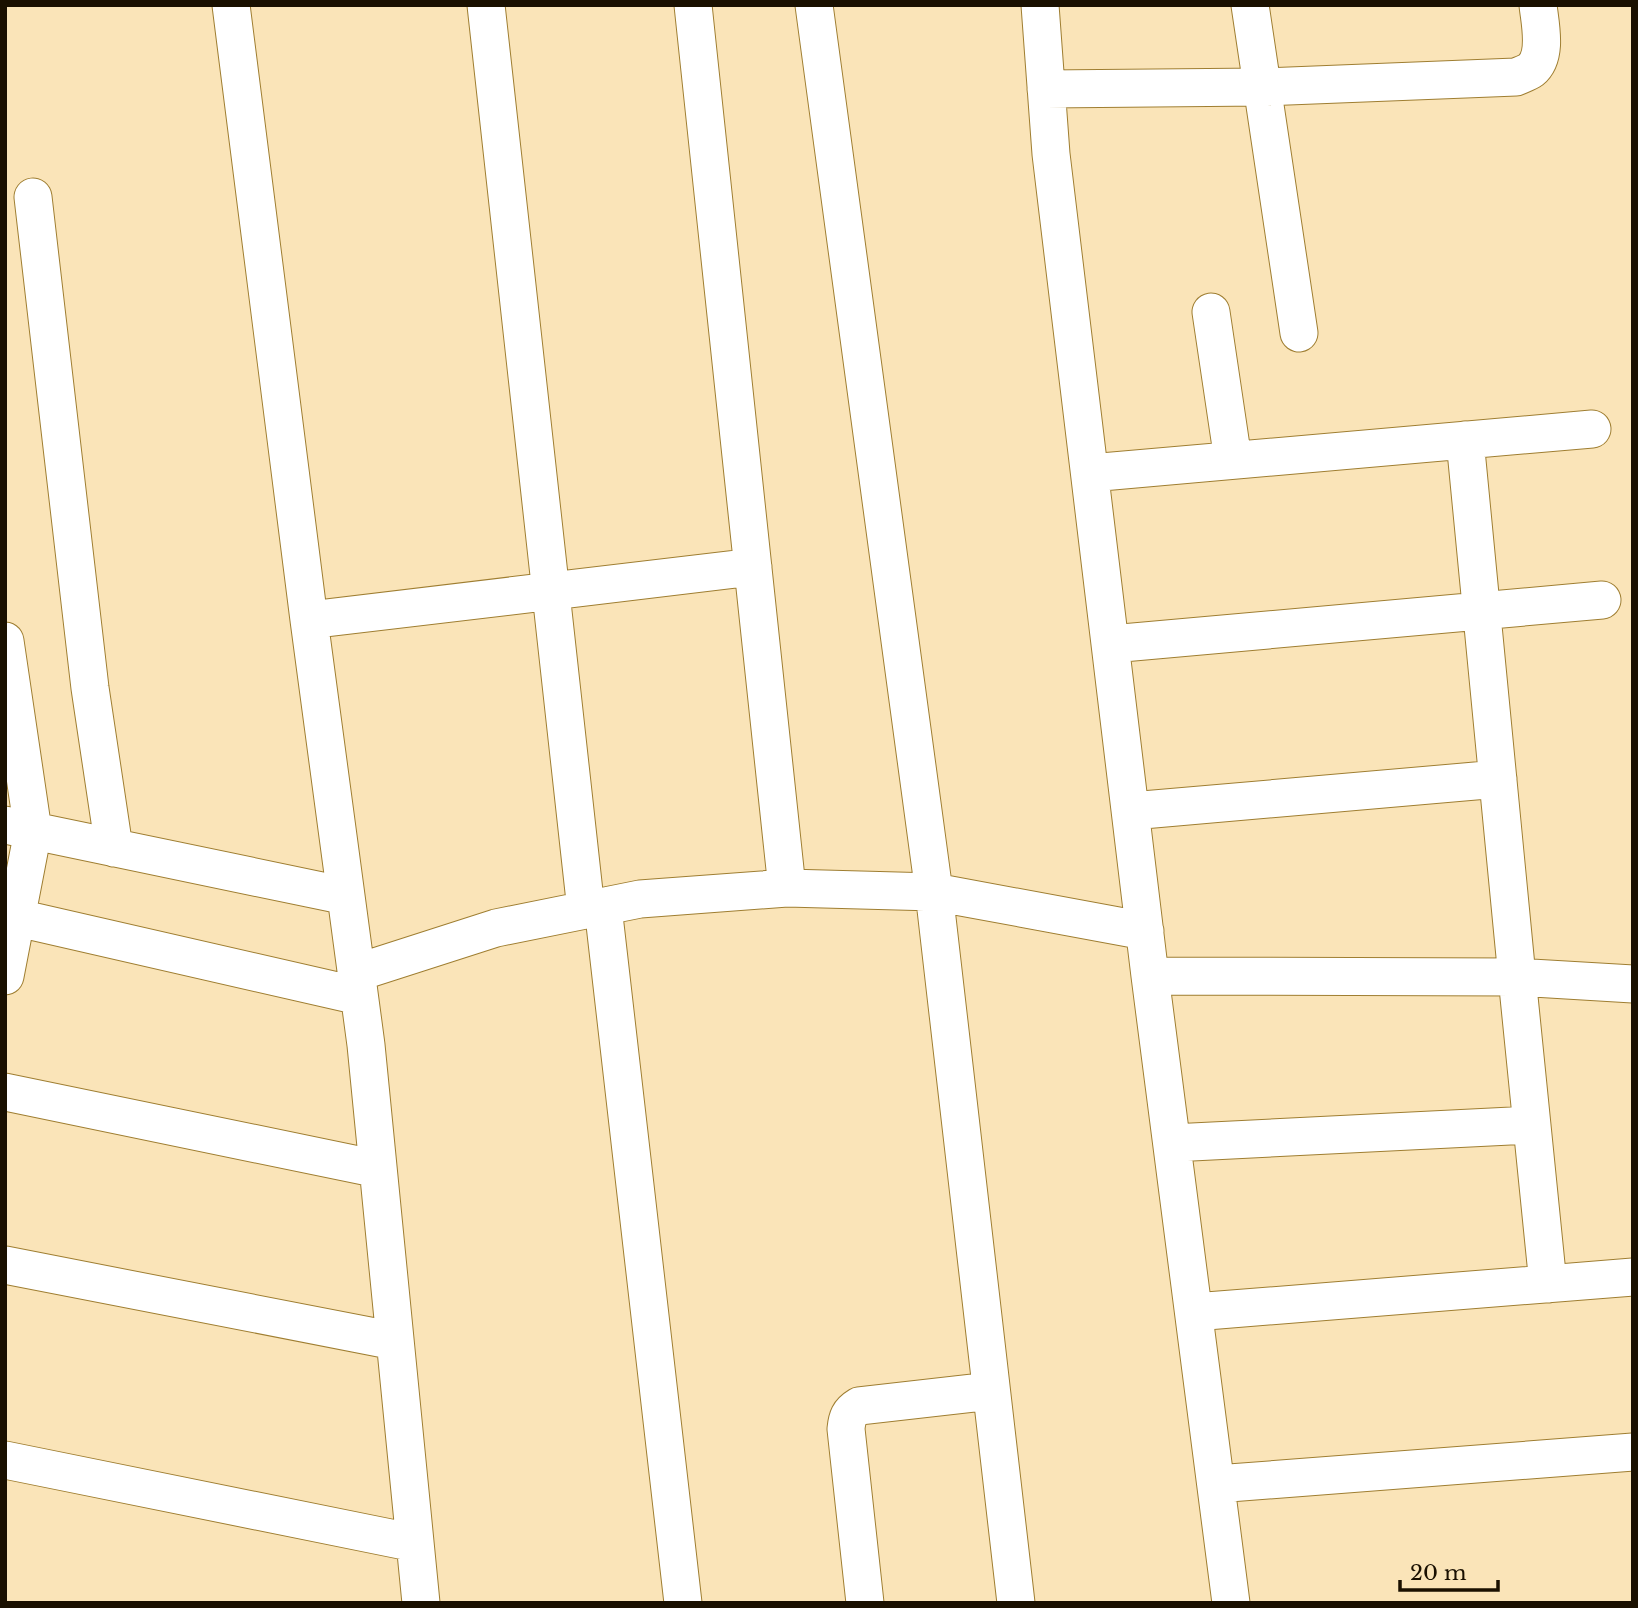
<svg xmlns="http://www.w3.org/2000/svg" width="1638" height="1608" font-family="'Libre Baskerville',serif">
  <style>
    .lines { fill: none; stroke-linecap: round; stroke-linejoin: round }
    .minor-casing { stroke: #9f7e31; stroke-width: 39 }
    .minor { stroke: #fff; stroke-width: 37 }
  </style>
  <rect width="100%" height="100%" fill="#fae4b8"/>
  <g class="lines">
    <defs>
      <path id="minor" d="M231,5L309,620L366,1045L421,1603
        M486,5L586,910
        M693,5L787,888
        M814,5L934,892L1016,1603
        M1040,5L1051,154L1150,976L1231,1603
        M1250,5L1299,333
        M1046,89L1262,87L1516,77C1520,75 1527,73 1531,70C1548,56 1540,24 1538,5
        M33,197L90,688L114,848
        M1211,312L1233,460
        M1465,440L1517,977L1548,1284
        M1090,473L1592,429
        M309,620L753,567
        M5,641L33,831L5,976
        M1111,644L1602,600
        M1131,811L1498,779
        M5,825L346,896
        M603,907L683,1603
        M5,915L359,996
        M356,973L496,928L640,899L787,888L934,892L1145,931
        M1150,976L1517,977L1633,984
        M5,1092L378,1169
        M1172,1143L1532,1125
        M5,1265L395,1341
        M1194,1312L1633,1277
        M5,1460L415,1543
        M1216,1484L1633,1452
        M865,1603L846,1429C847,1418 849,1412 859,1406L991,1391"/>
    </defs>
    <use href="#minor" class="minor-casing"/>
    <use href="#minor" class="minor"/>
  </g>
  <rect width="1638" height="1608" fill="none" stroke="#1a1000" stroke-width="14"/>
  <path d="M1400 1580v10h98v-10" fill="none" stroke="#1a1000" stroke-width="3.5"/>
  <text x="1410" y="1580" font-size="21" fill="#1a1000" stroke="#fae4b8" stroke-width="5" paint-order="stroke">20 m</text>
</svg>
